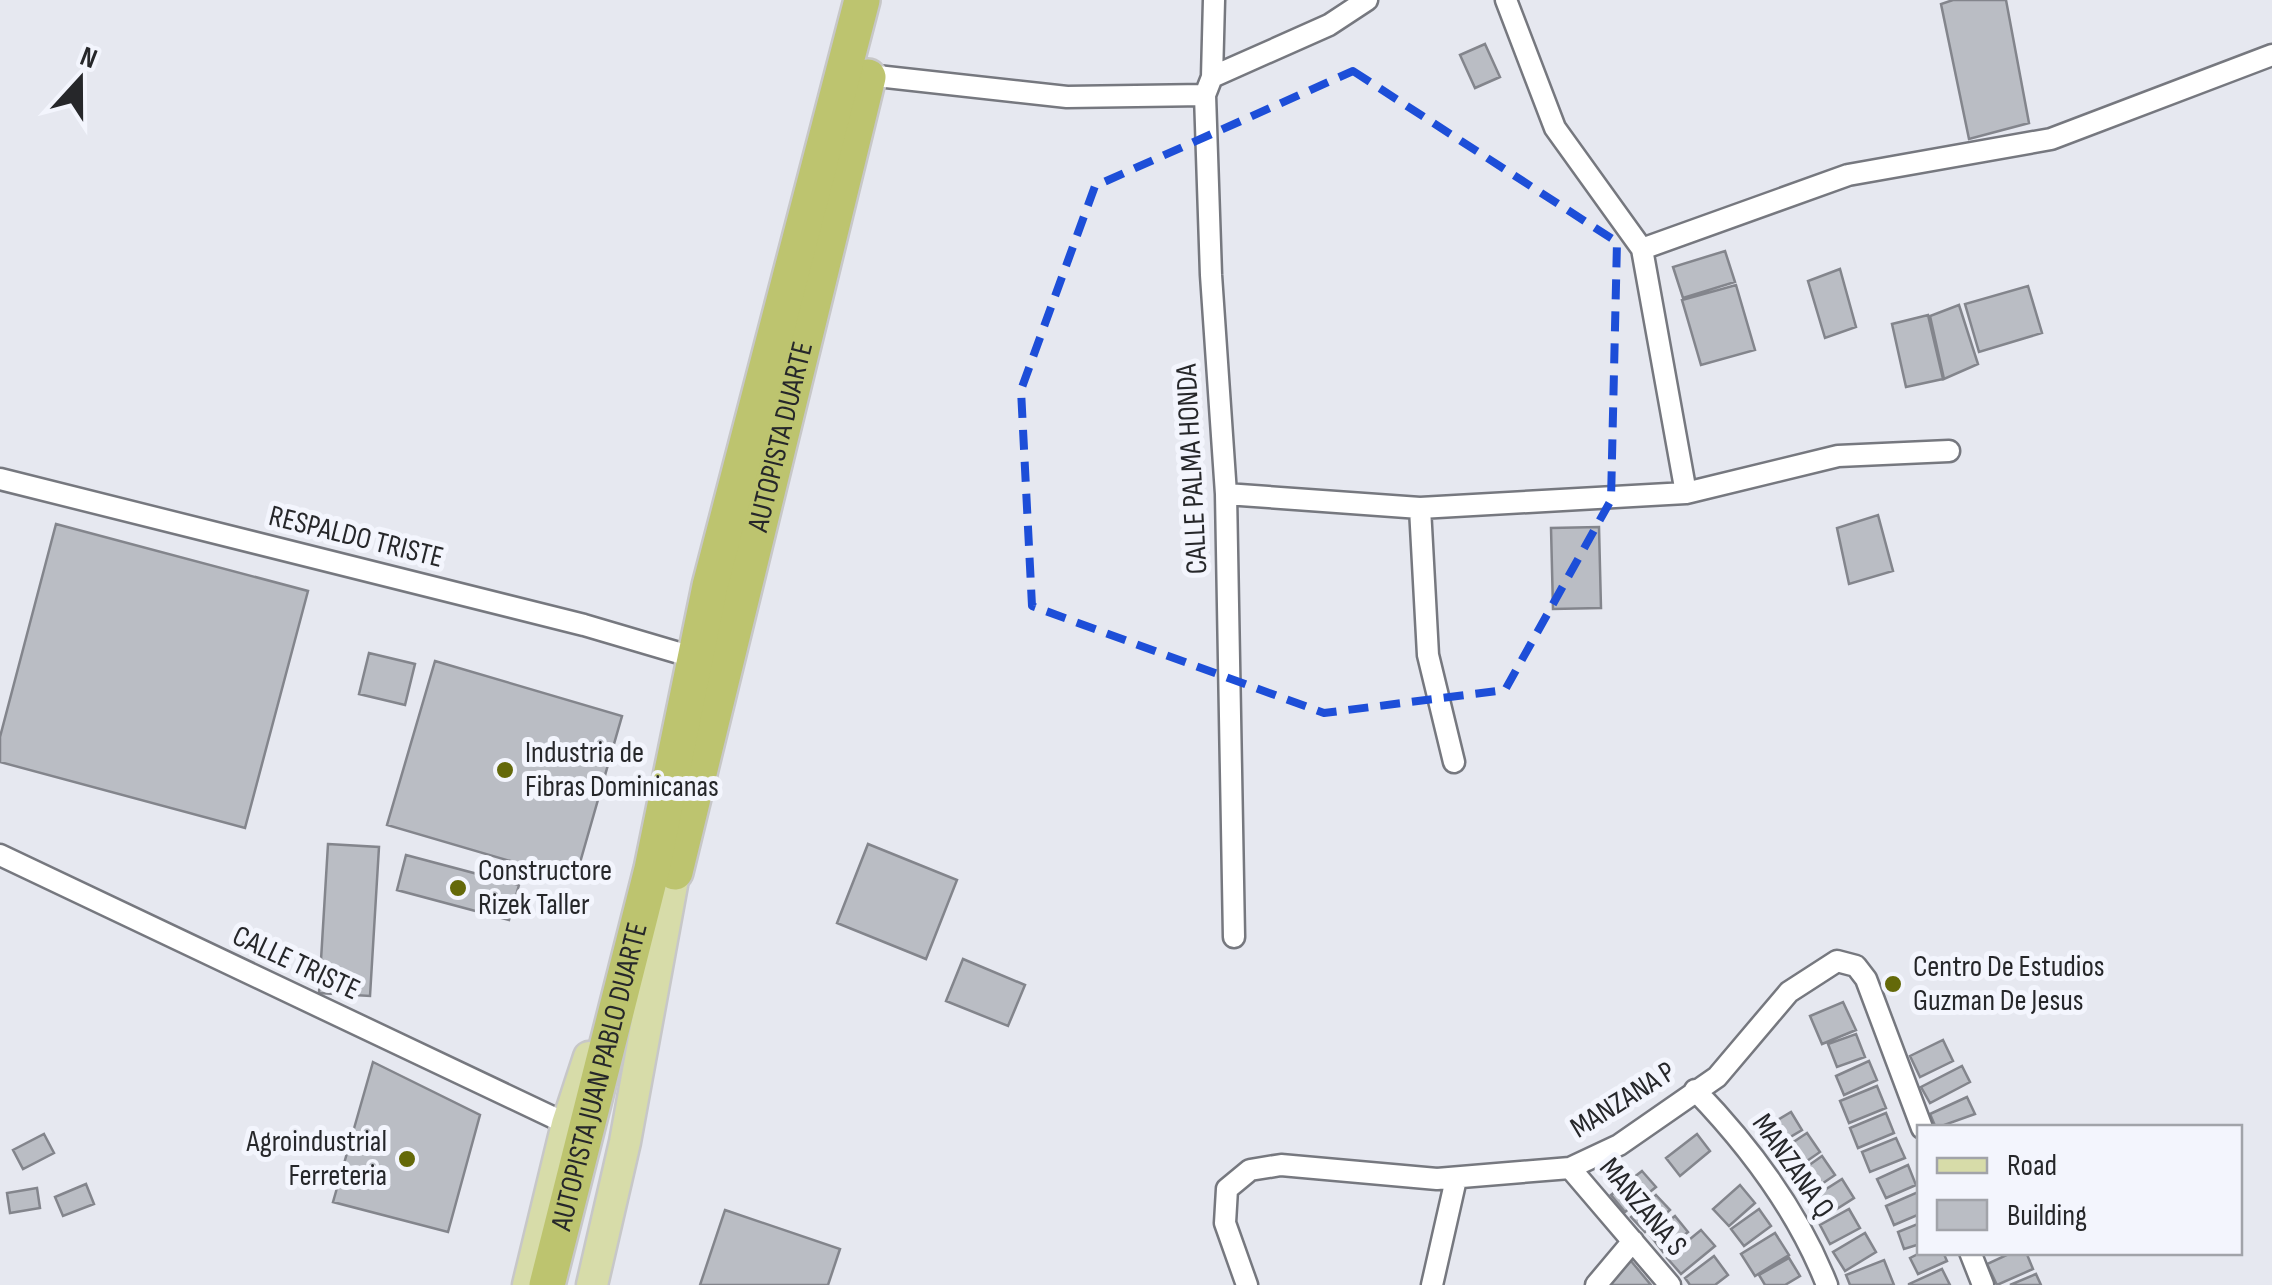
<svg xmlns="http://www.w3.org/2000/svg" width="2272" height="1285" font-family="'Sofia Sans Condensed',sans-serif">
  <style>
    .building { fill: #babdc4; stroke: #83858c; stroke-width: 2.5 }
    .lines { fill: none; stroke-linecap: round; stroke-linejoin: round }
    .minor-casing { stroke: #76787f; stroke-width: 25 }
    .primary-casing { stroke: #c7c7c8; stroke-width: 35 }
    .motorway-casing { stroke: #c7c7c8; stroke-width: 40 }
    .minor { stroke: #fff; stroke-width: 20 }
    .primary { stroke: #d7dca9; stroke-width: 30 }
    .motorway { stroke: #bdc46f; stroke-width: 35 }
    .marked { fill: none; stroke: #1d4ed8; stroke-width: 8; stroke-dasharray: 20 12; stroke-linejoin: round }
    .poi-dot { fill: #646909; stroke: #f3f5fd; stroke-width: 4 }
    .labels { text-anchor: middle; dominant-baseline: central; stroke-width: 10; stroke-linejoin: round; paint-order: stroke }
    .street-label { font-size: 30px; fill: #26272a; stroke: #f3f5fd }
    .poi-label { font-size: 30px; fill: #26272a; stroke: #f3f5fd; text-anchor: start }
  </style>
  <rect width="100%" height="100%" fill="#e6e8f0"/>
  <path class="building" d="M1953,0H2006L2029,123L1969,139L1941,4Z
    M1485,44L1500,77L1475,88L1460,55Z
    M1725,251L1735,282L1683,298L1673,267Z
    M1840,269L1856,327L1825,338L1808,281Z
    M1736,285L1755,350L1701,365L1682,300Z
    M2028,286L2042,333L1979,352L1965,304Z
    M1959,305L1978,364L1944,379L1930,316Z
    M1928,315L1943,379L1906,387L1892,324Z
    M1878,515L1893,571L1849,584L1837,528Z
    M56,524L308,591L245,828L0,762V737Z
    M1599,527L1601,608L1553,609L1551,528Z
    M369,653L415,664L405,705L359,694Z
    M435,661L622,716L575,880L387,825Z
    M328,844L379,847L370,996L319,993Z
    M868,844L957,880L926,959L837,923Z
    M406,855L519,885L509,920L397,890Z
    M963,959L1025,985L1008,1026L946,1001Z
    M1843,1002L1856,1030L1822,1044L1810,1016Z
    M1856,1034L1865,1057L1837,1067L1828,1044Z
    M1943,1040L1953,1061L1920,1077L1910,1056Z
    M1869,1061L1877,1080L1844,1095L1836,1076Z
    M373,1062L480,1115L448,1232L333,1202Z
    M1962,1066L1970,1082L1930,1103L1921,1087Z
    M1877,1086L1886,1108L1849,1123L1840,1101Z
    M1967,1097L1975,1114L1936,1128L1930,1114Z
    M1791,1112L1802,1130L1770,1149L1759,1131Z
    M1886,1113L1894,1133L1858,1148L1850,1128Z
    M1807,1133L1820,1152L1788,1174L1774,1155Z
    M44,1134L54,1153L23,1169L13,1150Z
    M1697,1134L1710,1151L1680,1176L1666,1158Z
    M1896,1138L1905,1158L1870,1172L1862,1152Z
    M1822,1156L1835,1175L1804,1196L1791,1178Z
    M1908,1165L1916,1185L1886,1198L1877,1179Z
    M1642,1171L1656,1187L1625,1212L1611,1195Z
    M1842,1179L1854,1198L1821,1219L1809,1200Z
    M86,1184L94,1204L63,1216L55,1197Z
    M1740,1185L1755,1203L1729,1226L1713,1209Z
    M37,1188L40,1208L10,1213L7,1193Z
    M1918,1192L1920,1214L1894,1225L1886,1206Z
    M1656,1195L1670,1210L1645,1232L1631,1217Z
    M1759,1209L1771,1226L1744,1246L1731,1229Z
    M1849,1209L1860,1228L1830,1244L1820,1225Z
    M725,1210L840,1249L828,1285H700Z
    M1675,1216L1688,1232L1663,1252L1650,1235Z
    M1920,1223V1244L1904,1249L1898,1232Z
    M1701,1230L1715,1246L1681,1274L1667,1258Z
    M1775,1233L1789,1255L1755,1276L1741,1254Z
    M1865,1233L1876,1252L1845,1271L1833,1252Z
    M1922,1252H1943L1947,1261L1918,1274L1910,1258Z
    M2013,1252H2026L2033,1269L1997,1285L1987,1264Z
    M1714,1256L1728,1275L1715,1285H1690L1685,1278Z
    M1789,1258L1800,1276L1785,1285H1765L1759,1275Z
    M1884,1260L1894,1285H1850L1846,1275Z
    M1631,1261L1651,1285H1603Z
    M1942,1269L1950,1285H1909V1284Z
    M2036,1274L2041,1285H2010Z"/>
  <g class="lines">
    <defs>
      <path id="minor" d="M1214,0L1212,77L1205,95L1211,275L1226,494L1234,937
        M1506,0L1555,128L1642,249L1686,493
        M868,75L1067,97L1205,95
        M1212,77L1329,25L1367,0
        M1642,249L1848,175L2051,139L2272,55
        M0,479L584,625L696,658
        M1226,494L1420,508L1686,493L1838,456L1949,451
        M1420,508L1428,655L1454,762
        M0,855L567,1124
        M1695,1090C1751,1148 1798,1211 1827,1285
        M1570,1168L1670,1285
        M1970,1252L1983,1285
        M1247,1285L1225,1223L1227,1189L1250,1170L1281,1165L1437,1179L1570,1168L1619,1145L1717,1077L1789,992L1837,961L1856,966L1866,979L1922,1128
        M1432,1285L1456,1179
        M1596,1285L1633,1241"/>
      <path id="primary" d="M528,1285L567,1124L589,1057
        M592,1285L625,1142L674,874"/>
      <g id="motorway">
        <path id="s1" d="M675,872L868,77"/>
        <path id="s2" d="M547,1285L652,869L710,586L862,0"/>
      </g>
    </defs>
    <use href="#minor" class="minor-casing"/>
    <use href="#primary" class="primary-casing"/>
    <use href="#motorway" class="motorway-casing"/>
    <use href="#minor" class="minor"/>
    <use href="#primary" class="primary"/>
    <use href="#motorway" class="motorway"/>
  </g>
  <path class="marked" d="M1353,71L1617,242L1611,500L1505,690L1324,713L1032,606L1021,390L1095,186Z"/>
  <g class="poi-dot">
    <circle cx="505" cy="770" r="10"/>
    <circle cx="458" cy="888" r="10"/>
    <circle cx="1893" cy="984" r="10"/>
    <circle cx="407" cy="1159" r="10"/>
  </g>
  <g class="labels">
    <g class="street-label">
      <text stroke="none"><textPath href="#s1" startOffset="448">AUTOPISTA DUARTE</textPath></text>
      <text transform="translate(1192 469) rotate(-93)">CALLE PALMA HONDA</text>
      <text transform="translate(356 537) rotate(14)">RESPALDO TRISTE</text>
      <text transform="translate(296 963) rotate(25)">CALLE TRISTE</text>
      <text stroke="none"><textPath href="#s2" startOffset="215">AUTOPISTA JUAN PABLO DUARTE</textPath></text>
      <text transform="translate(1623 1100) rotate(-32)">MANZANA P</text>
      <text transform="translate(1793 1166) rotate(55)">MANZANA Q</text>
      <text transform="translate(1643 1207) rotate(50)">MANZANA S</text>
    </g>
    <g class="poi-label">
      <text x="525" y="753">Industria de<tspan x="525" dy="34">Fibras Dominicanas</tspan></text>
      <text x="478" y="871">Constructore<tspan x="478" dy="34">Rizek Taller</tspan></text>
      <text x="1913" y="967">Centro De Estudios<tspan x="1913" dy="34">Guzman De Jesus</tspan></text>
      <text x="387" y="1142" text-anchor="end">Agroindustrial<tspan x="387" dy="34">Ferreteria</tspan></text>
    </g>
  </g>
  <rect x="1917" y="1125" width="325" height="130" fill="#f3f5fd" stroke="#a1a3a9" stroke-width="2.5"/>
  <rect x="1937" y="1158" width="50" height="15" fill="#d7dca9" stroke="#a1a3a9" stroke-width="2.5"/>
  <text x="2007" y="1175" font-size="30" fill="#26272a">Road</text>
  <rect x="1937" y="1200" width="50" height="30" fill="#babdc4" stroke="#a1a3a9" stroke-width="2.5"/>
  <text x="2007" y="1225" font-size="30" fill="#26272a">Building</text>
  <g transform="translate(80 80) rotate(21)" stroke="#f3f5fd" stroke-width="8" paint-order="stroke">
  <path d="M0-8L18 38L0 25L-18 38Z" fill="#26272a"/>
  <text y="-15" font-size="28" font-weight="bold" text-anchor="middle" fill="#26272a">N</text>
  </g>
</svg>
